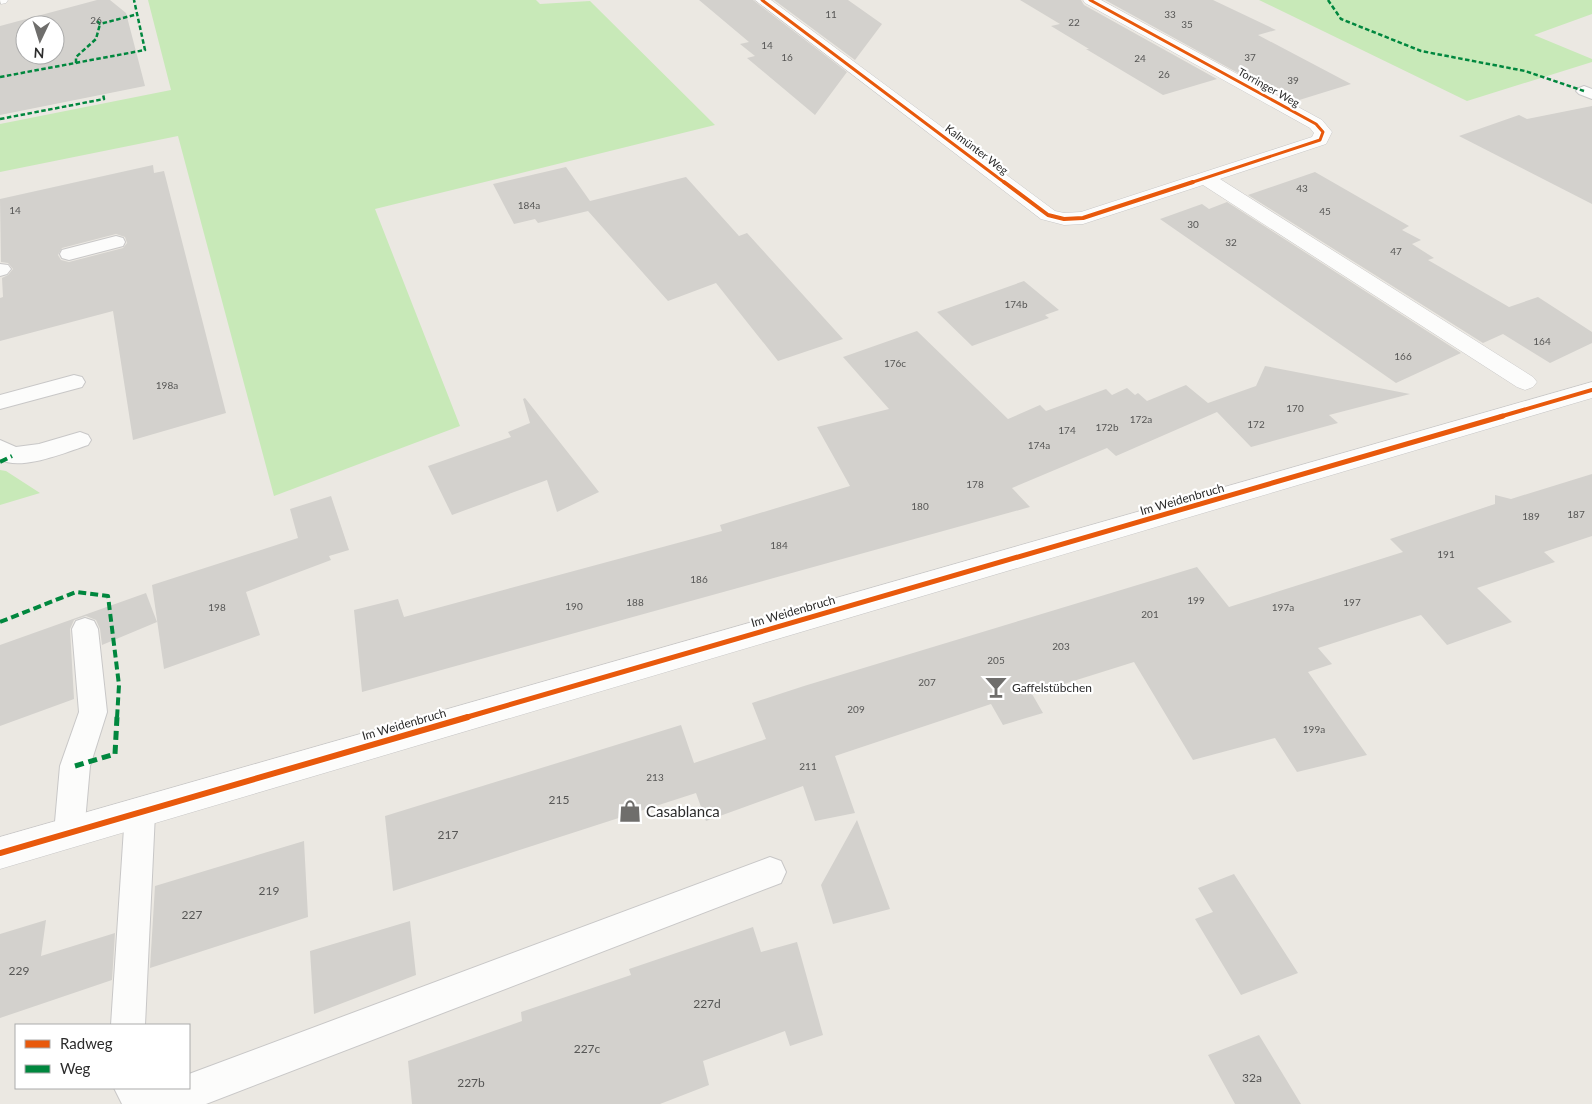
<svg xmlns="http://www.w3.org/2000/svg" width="1592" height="1104" font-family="Lato,sans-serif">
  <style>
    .green { fill: #c8e9b8 }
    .building { fill: #d3d1cd; fill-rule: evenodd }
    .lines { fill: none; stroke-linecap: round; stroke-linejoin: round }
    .service-casing { stroke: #c8c7c7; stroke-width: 2 }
    .minor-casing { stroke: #c8c7c7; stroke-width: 1 }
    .tertiary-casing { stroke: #c8c7c7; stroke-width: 1 }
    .service { fill: #fcfcfb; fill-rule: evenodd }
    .minor { fill: #fcfcfb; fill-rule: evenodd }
    .tertiary { fill: #fcfcfb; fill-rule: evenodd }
    .quiet-far2 { stroke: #00873e; stroke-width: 2.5; stroke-dasharray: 4.5 2.5; stroke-linecap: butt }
    .quiet-far1 { stroke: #00873e; stroke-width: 4; stroke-dasharray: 8 4; stroke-linecap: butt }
    .quiet { stroke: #00873e; stroke-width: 5; stroke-dasharray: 9 5; stroke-linecap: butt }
    .cycleway-far3-casing { stroke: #fff; stroke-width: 5 }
    .cycleway-far2-casing { stroke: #fff; stroke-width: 6 }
    .cycleway-far1-casing { stroke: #fff; stroke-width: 8 }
    .cycleway-casing { stroke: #fff; stroke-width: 9 }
    .cycleway-far3 { stroke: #e8590c; stroke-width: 3 }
    .cycleway-far2 { stroke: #e8590c; stroke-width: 4 }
    .cycleway-far1 { stroke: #e8590c; stroke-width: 5 }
    .cycleway { stroke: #e8590c; stroke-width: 6 }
    .labels { text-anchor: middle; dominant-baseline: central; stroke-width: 4.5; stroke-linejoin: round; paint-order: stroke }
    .number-label { font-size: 10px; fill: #565655 }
    .far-street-label { font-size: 11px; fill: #2c2c2c; stroke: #fff }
    .street-label { font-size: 12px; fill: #2c2c2c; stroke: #fff }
    .poi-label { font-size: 12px; fill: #2c2c2c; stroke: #fff; text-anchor: start }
    .near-number-label { font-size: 12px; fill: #565655 }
    .near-poi-label { font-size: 15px; fill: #2c2c2c; stroke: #fff; text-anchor: start }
  </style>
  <rect width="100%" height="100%" fill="#ebe8e2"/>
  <path class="green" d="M148,0H536L540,4L590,1L715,125L375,209L460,426L274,496L178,136L0,172V124L171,90Z
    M1259,0H1592V14L1534,35L1592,59V62L1467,101Z
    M0,470L6,471L40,493L0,505Z"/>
  <path class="building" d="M97,0H110L126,13L145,86L0,115V26ZM25,25H55V55H25Z
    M699,0H753L847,72L815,115L747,58L755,56L740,44L749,42Z
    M774,0H848L882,24L855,60Z
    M1020,0H1081L1084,5L1217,79L1163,95L1086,49H1089L1051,26L1060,24Z
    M1105,0H1213L1276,30L1258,35L1351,84L1296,101L1243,71L1238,73Z
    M1592,106V204L1459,136L1519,115L1527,119Z
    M153,165L154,173L164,171L226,413L133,440L113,311L0,341V298L3,297L2,278L8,275L13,269L8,263L1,262L0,199ZM116,234L125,237L127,243L123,248L69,262L61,260L58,255L62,248Z
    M566,167L590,201L686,177L739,236L747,233L843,339L778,361L716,283L668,301L588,211L538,223L535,219L514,224L493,184Z
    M1315,172L1409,226L1402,230L1421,240L1412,244L1434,258L1428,260L1509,307L1538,297L1592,332V343L1550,363L1503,334L1483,343L1248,195Z
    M1227,202L1461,353L1396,383L1160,219L1202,204L1209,209Z
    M1024,281L1059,310L1045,315L1049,318L972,346L937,312Z
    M917,331L1008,419L1040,405L1046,411L1106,389L1112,395L1127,388L1135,395L1138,393L1147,401L1186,385L1208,403L1256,386L1265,366L1410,394L1329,415L1338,423L1251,447L1217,412L1116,456L1107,448L1012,488L1030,507L362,692L354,610L398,599L404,617L722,531L720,525L850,486L817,427L889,409L843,357Z
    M525,398L599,492L557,512L547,480L452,515L428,466L511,437L508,432L530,423L523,399Z
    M1592,474V536L1544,552L1555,562L1477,588L1512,622L1447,645L1421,615L1318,648L1332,664L1308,672L1367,755L1297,772L1275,738L1193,760L1134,662L1032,694L1043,713L1003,725L991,704L835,756L855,813L815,821L803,786L706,821L696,793L393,891L385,816L681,725L694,763L766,739L752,703L804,686L1197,567L1229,607L1403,552L1390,539L1495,504V495L1511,499Z
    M331,496L349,550L329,556L331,560L246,592L260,635L164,669L152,585L298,538L290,509Z
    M146,593L157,622L102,645L100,629L96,620L86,616L74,620L70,629L74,699L0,726V645Z
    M857,820L890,909L833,924L821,885Z
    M304,841L308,917L150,968L155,886Z
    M1234,874L1298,973L1241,995L1195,919L1213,912L1198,888Z
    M46,920L41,956L115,933L112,980L0,1018V934Z
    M410,921L416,975L314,1014L310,951Z
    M753,927L761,952L797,942L823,1035L790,1046L785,1031L703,1061L709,1085L660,1104H412L408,1061L522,1021L521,1012L631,975L629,969Z
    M1259,1035L1301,1104H1235L1208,1055Z"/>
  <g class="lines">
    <defs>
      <path id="service" d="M1584,86L1592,89V99L1579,94L1576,91L1579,88Z
        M116,236L123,238L125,242L123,246L69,260L62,258L60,254L62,250Z
        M0,264L8,265L11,269L7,274L0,276Z
        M74,375L82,377L85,382L82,387L0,409V395Z
        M80,432L88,435L91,440L88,445C67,452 19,472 0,459V440L16,447L39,444Z
        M85,618L94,621L98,629L107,712L90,766L84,833L80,843L69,847L58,843L54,833L60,766L79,712L72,629L76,621Z
        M140,799L151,803L155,813L145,1025H111L125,813L129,803Z
        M770,857L781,861L786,872L781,883L206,1104H122L114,1088H189V1074Z"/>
      <path id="minor" d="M0,0H8L6,3L1,4Z
        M755,0H771L1055,211L1064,213L1081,212L1312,137L1314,133L1310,128L1085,3L1083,0H1101L1322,120L1332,132L1326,144L1220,179L1533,377L1537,382L1533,387L1525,390L1517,387L1203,185L1083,224L1064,225L1041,219Z"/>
      <path id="tertiary" d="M1592,382V398L0,869V837Z"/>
    </defs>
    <use href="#service" class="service-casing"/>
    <use href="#minor" class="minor-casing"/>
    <use href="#tertiary" class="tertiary-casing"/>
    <use href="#service" class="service"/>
    <use href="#minor" class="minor"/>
    <use href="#tertiary" class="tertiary"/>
    <path class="quiet-far2" d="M1328,0L1341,19L1421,51L1525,71L1584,91
      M97,21L100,24L138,14
      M76,63V57L96,39L100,24
      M0,77L145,50L134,0
      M0,119L104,99L103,94"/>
    <path class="quiet-far1" d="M0,462L12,456
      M0,622L76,592L108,596L119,685L117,718"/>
    <path class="quiet" d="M75,766L115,754L117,717"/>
    <defs>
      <path id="cycleway-far3" d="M762,0L1005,183
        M1090,0L1316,124L1323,132L1320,140L1190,183"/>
      <path id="cycleway-far2" d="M1004,182L1048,215L1064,219L1083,218L1193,182
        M1499,417L1592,390"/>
      <path id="cycleway-far1" d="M464,718L1503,416"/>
      <path id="cycleway" d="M0,853L468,717"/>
    </defs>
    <use href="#cycleway-far3" class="cycleway-far3-casing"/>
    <use href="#cycleway-far2" class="cycleway-far2-casing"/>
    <use href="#cycleway-far1" class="cycleway-far1-casing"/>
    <use href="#cycleway" class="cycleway-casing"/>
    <use href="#cycleway-far3" class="cycleway-far3"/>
    <use href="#cycleway-far2" class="cycleway-far2"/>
    <use href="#cycleway-far1" class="cycleway-far1"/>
    <use href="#cycleway" class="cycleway"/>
  </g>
  <defs>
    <symbol id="bar-bare" viewBox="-9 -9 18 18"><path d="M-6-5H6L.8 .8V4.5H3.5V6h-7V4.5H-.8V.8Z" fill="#6f6e6c" stroke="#fff" stroke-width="2.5" paint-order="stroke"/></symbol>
    <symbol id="shop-bare" viewBox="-9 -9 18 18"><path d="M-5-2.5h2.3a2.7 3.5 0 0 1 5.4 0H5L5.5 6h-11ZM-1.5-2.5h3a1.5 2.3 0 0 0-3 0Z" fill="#6f6e6c" stroke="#fff" stroke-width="2.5" paint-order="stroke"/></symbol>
  </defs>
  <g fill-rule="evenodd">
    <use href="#bar-bare" x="980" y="671" width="32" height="32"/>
    <use href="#shop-bare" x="614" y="795" width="32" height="32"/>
  </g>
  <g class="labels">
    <g class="number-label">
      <text x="831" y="14">11</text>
      <text x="1170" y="14">33</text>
      <text x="96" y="20">26</text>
      <text x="1074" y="22">22</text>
      <text x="1187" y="24">35</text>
      <text x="767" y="45">14</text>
      <text x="787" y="57">16</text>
      <text x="1250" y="57">37</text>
      <text x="1140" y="58">24</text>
      <text x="1164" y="74">26</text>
      <text x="1293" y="80">39</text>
      <text x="1302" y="188">43</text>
      <text x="529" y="205">184a</text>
      <text x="15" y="210">14</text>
      <text x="1325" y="211">45</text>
      <text x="1193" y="224">30</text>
      <text x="1231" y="242">32</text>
      <text x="1396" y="251">47</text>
      <text x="1016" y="304">174b</text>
      <text x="1542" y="341">164</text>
      <text x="1403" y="356">166</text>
      <text x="895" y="363">176c</text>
      <text x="167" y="385">198a</text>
      <text x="1295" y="408">170</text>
      <text x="1141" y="419">172a</text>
      <text x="1256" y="424">172</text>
      <text x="1107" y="427">172b</text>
      <text x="1067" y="430">174</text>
      <text x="1039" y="445">174a</text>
      <text x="975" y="484">178</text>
      <text x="920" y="506">180</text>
      <text x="1576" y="514">187</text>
      <text x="1531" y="516">189</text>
      <text x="779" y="545">184</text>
      <text x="1446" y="554">191</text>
      <text x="699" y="579">186</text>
      <text x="1196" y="600">199</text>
      <text x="635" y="602">188</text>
      <text x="1352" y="602">197</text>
      <text x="574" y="606">190</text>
      <text x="217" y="607">198</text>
      <text x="1283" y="607">197a</text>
      <text x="1150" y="614">201</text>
      <text x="1061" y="646">203</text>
      <text x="996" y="660">205</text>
      <text x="927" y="682">207</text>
      <text x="856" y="709">209</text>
      <text x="1314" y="729">199a</text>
      <text x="808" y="766">211</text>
      <text x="655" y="777">213</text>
    </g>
    <g class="far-street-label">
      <text transform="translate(1269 87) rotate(29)">Torringer Weg</text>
      <text transform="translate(977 149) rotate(37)">Kalmünter Weg</text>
    </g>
    <g class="street-label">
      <text transform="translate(1182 499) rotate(-16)">Im Weidenbruch</text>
      <text transform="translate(793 611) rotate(-16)">Im Weidenbruch</text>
      <text transform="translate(404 724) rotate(-16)">Im Weidenbruch</text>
    </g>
    <g class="poi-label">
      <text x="1012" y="687">Gaffelstübchen</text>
    </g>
    <g class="near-number-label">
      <text x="559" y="799">215</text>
      <text x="448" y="834">217</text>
      <text x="269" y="890">219</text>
      <text x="192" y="914">227</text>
      <text x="19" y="970">229</text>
      <text x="707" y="1003">227d</text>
      <text x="587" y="1048">227c</text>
      <text x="1252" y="1077">32a</text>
      <text x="471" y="1082">227b</text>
    </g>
    <g class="near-poi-label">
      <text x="646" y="811">Casablanca</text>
    </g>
  </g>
  <rect x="15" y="1024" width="175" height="65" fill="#ffffff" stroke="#ababab"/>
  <rect x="25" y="1040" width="25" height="8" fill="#e8590c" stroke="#ababab"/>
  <text x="60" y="1049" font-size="15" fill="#2c2c2c">Radweg</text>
  <rect x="25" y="1065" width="25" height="8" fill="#00873e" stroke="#ababab"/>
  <text x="60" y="1074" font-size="15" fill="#2c2c2c">Weg</text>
  <g transform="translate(40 40) rotate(184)"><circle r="24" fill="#ffffff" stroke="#ababab"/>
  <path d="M0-4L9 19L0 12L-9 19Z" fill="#6f6e6c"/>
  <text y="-8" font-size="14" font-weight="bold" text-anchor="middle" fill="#2c2c2c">N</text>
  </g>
</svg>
